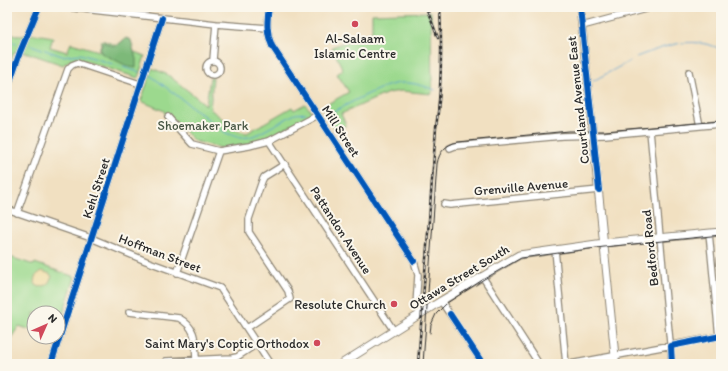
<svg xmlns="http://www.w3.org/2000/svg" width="728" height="371" font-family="Itim,sans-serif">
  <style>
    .green { fill: #9cd98e; stroke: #64825c }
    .forest { fill: #7db979; stroke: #547252 }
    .sand { fill: #eeda9e; stroke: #8c8264 }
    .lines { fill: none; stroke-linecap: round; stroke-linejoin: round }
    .stream { stroke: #5aa1d0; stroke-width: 1 }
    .minor-casing { stroke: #8e8676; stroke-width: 8 }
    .major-casing { stroke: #8e8676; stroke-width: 9 }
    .minor { stroke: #fff; stroke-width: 5.5 }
    .major { stroke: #fff; stroke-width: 7 }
    .tram { stroke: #2b2b2b; stroke-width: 1 }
    .rail-casing { stroke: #2b2b2b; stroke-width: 2.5 }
    .rail { stroke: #fbf7ec; stroke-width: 1; stroke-dasharray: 3; stroke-linecap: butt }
    .cycleway-casing { stroke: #fbf7ec; stroke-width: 8 }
    .cycleway { stroke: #0057b8; stroke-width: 6 }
    .poi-dot { fill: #d1495b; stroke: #fbf7ec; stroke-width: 1.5 }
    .labels { text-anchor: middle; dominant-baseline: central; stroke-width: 4; stroke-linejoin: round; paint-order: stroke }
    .poi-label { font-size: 13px; fill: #2b2b2b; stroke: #fbf7ec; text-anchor: end }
    .street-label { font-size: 13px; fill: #2b2b2b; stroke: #fbf7ec }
    .park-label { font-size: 13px; fill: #475644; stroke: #fbf7ec }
  </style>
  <rect width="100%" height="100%" fill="#fbf7ec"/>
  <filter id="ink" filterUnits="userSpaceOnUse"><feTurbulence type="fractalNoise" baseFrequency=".025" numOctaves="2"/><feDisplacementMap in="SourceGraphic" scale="8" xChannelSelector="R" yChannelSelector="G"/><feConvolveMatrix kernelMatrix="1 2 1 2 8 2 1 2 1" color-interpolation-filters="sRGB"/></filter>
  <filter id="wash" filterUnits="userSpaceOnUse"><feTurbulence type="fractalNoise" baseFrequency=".012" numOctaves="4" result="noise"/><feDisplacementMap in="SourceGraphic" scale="16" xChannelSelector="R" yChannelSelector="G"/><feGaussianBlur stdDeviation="0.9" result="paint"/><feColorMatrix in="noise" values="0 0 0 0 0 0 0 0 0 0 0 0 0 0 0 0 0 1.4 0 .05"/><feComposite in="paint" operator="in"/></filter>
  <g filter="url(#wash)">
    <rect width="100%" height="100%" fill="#f1e0c1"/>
    <path class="green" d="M431,12L432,94L401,91L388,93L341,114L346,125L336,131L329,120L331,119L322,107L349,92L337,74L343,70L332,47L372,32V14Z
      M7,32L20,36L35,34L53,37L50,47L67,52L71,43L99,51L102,40L145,56L138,78L79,59C72,59 68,61 63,65L28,53L14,52L8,68Z
      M152,68L168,75L206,105L210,78H213L210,109L238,131L247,133L292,107L294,110L305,104L311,111L310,115L263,140L245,145L221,148L194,141L170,116L166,117L164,111L141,101Z
      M7,256L34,265L35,263L75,277L58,329V313H34V331L19,326L7,344Z"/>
    <path class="forest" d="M126,38L131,40L136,59V68L129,67L101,53L100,48L103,42L115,47Z"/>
    <path class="sand" d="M42,271L50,274L52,277L47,285L40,287L36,285C32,278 36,275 42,271Z"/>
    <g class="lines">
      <path class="stream" d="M7,43L10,41L16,43
        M31,45L62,56L80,54L139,72
        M636,57C667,46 689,35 721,49
        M150,75L226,133L240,138L250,137L258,134L295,114L306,113
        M593,81L630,61
        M329,114C345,106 385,83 401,83C413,82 424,86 435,90"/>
    </g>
  </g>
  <g filter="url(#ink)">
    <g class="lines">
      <defs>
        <path id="minor" d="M66,7L216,24L267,28
          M269,7C267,21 266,32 272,46L414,261L418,275L416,306L420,315
          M626,7L627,14
          M582,26L653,7
          M213,60L216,24
          M206 68a7 7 0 1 1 14 0a7 7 0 1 1-14 0Z
          M689,72L700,126
          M7,90L20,52L39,7
          M168,117L192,144L219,151L249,146L269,141L318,115
          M650,131L672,364
          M269,141L394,331
          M450,148L455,146L562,136L605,135L721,124
          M444,204L450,205L599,190
          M7,209L91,238L146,261L220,288L270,364
          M17,213L68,69L72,65L77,63L140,84
          M709,233L719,337
          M555,250L566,364
          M177,273L219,151
          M482,276L539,364
          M441,301L483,364
          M129,312L179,318C197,328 195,341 196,360
          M247,328L290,299L288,291L249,232V219L262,181L264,177L285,164
          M166,361L232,358L237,357L257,344
          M51,364L162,18
          M570,364L721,336"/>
        <path id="major" d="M580,7L615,356V364
          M341,364L441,301L519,255L604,243L721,232"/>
      </defs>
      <use href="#minor" class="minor-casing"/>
      <use href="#major" class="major-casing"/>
      <use href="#minor" class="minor"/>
      <use href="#major" class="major"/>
      <path class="tram" d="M430,333L431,325L436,314L447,303L484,279L521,258L604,247L721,235
        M423,364L437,164C439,152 446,144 458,142L569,131H605L721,121"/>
      <defs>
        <path id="rail" d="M426,7L438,38
          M418,364L436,128C442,87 442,48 440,7"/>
      </defs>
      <use href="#rail" class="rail-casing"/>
      <use href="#rail" class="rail"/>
      <defs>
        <path id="cycleway" d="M269,7C267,21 266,32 272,46L414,261
          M580,7L599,190
          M7,90L20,52L39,7
          M450,314L483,364
          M51,364L162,18
          M672,364L671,346L721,336"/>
      </defs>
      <use href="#cycleway" class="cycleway-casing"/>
      <use href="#cycleway" class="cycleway"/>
    </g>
  </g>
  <g class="poi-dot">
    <circle cx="355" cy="24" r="4"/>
    <circle cx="394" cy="304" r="4"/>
    <circle cx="317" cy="343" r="4"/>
  </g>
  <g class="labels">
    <g class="poi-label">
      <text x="355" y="38" text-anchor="middle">Al-Salaam<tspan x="355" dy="15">Islamic Centre</tspan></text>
      <text x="386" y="304">Resolute Church</text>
      <text x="309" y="343">Saint Mary's Coptic Orthodox</text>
    </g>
    <g class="street-label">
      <text transform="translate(578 100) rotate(-96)">Courtland Avenue East</text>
      <text transform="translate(341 131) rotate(57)">Mill Street</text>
      <text transform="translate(521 187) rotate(-5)">Grenville Avenue</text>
      <text transform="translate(96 188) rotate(-72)">Kehl Street</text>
      <text transform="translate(341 230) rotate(57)">Pattandon Avenue</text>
      <text transform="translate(650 248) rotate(-96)">Bedford Road</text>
      <text transform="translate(160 253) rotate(21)">Hoffman Street</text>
      <text transform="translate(459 277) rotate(-31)">Ottawa Street South</text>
    </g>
    <g class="park-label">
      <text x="203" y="125">Shoemaker Park</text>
    </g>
  </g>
  <rect width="728" height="371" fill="none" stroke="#fbf7ec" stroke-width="24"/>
  <g transform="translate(46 325) rotate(45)"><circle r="19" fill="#fbf7ec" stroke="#a8a59f"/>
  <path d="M0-3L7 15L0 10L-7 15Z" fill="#d1495b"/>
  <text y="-6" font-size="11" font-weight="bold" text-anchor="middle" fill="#2b2b2b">N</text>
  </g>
</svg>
